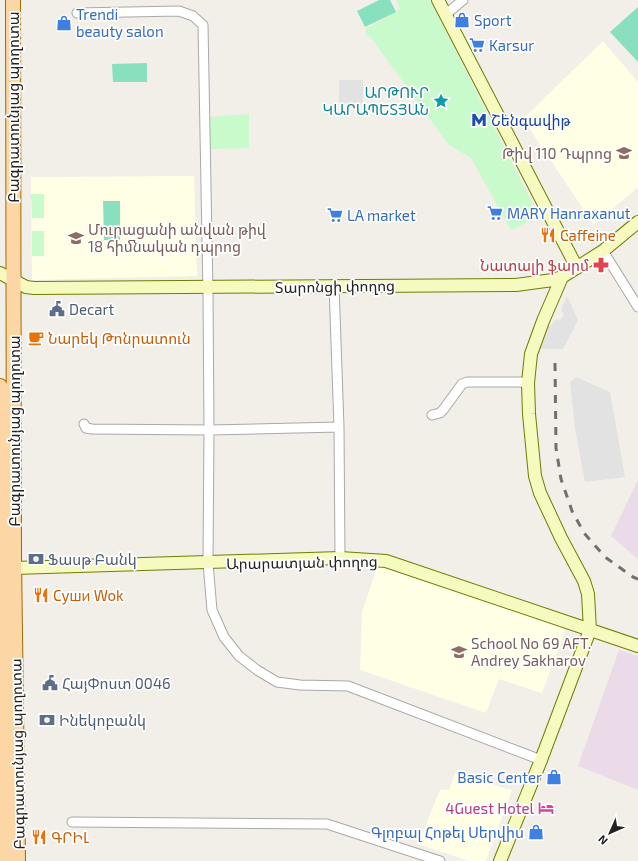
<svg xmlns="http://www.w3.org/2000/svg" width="638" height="861" font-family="'Exo 2','Noto Sans Armenian',sans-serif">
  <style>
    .industrial { fill: #ebdbe8 }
    .education { fill: #ffffe5 }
    .park { fill: #c8facc }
    .pitch { fill: #88e0be }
    .parking { fill: #e2e2e2 }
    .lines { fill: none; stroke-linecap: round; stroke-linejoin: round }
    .street-casing { stroke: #a9a9a9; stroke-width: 11 }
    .secondary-casing { stroke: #707d05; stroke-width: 14 }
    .primary-casing { stroke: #a06b00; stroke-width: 16 }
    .street { stroke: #fff; stroke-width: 9 }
    .secondary { stroke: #f7fabf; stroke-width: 12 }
    .primary { stroke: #fcd6a4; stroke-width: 14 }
    .rail { stroke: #707070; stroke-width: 3; stroke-dasharray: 8 8; stroke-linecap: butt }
    .labels { text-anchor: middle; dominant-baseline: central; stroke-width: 3.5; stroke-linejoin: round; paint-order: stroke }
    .shop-label { font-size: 15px; fill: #366cbe; stroke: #fff; text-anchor: start }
    .culture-label { font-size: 15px; fill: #0d838f; stroke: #fff; text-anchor: end }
    .street-label { font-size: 15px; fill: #222; stroke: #fff }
    .transit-label { font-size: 15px; fill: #164399; stroke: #fff; text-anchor: start }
    .education-label { font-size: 15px; fill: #785e54; stroke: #fff; text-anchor: start }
    .food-label { font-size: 15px; fill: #c56008; stroke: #fff; text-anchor: start }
    .health-label { font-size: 15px; fill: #be3a42; stroke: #fff; text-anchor: end }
    .service-label { font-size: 15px; fill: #4e5e75; stroke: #fff; text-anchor: start }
    .hotel-label { font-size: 15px; fill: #b23c85; stroke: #fff; text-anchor: end }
  </style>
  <rect width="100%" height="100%" fill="#f2efe9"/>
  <path class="industrial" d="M638,480V559L611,536Z
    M619,650L638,656V790L578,766Z"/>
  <path class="education" d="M603,41L638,82V187L594,225L523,119Z
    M194,176L197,276L32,280L31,177Z
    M378,565L565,628L564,634L542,693L499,679L486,713L360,670L362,612Z
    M455,773L512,790L486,861H469L418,844L440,790H449Z"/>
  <path class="park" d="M396,0H430L539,216L511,230L471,158L448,144L370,36H366V29L400,9Z
    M249,114V148L210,149V117Z
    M31,194H44V218H32Z
    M32,231H44V256H32Z"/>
  <path class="pitch" d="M379,0H390L396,12L365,27L357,11Z
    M638,7V62L610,32Z
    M147,63V82H113L112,64Z
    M103,201H120V240H104Z"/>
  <path class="parking" d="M339,80H363V103H339Z
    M567,296L578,320L563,349H538L546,326L550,327L556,319L560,321L564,314L561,310Z
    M576,377L610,392L625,477L585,482L575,428L570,382Z"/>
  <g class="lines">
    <defs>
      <path id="street" d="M77,13L179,11L193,16L203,25L208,294L209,430L208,563L212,610L224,637L239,656L257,670L277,682L300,685L348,686L541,760
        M445,15L463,0
        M603,251L638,307
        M334,285L339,427L340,558
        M432,415L440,413L443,410L462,384L467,382H520L528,383
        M84,424L86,428L92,429L209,430L339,427
        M72,822L327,824L440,861"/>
      <path id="secondary" d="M438,0L577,268
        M0,273L26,287L34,288L516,285L553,280L562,277L603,251L638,222
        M14,568L340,558L386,561L638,646
        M500,861L541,760L590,630L588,594L584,581L561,538L540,493L535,476L529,414L528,383L531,354L543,321L562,277"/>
      <path id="primary" d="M13,0L14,557L18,861
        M0,386L4,861"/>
    </defs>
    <use href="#street" class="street-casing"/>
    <use href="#secondary" class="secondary-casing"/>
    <use href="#primary" class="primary-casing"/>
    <use href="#street" class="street"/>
    <use href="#secondary" class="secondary"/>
    <use href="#primary" class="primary"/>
    <path class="rail" d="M555,363L556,448L561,479L572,511L584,533L605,557L633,577L638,579"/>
  </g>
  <defs>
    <symbol id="shop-bare" viewBox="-9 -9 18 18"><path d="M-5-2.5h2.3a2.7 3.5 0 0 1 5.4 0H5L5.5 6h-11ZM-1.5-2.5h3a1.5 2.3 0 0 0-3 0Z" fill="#3f7fe0" stroke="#fff" stroke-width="2.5" paint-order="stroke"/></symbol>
    <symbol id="supermarket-bare" viewBox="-9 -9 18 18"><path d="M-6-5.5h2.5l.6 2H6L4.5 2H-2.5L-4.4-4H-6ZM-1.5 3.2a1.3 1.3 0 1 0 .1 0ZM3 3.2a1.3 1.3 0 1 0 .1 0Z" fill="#3f7fe0" stroke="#fff" stroke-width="2.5" paint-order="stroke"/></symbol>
    <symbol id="sight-bare" viewBox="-9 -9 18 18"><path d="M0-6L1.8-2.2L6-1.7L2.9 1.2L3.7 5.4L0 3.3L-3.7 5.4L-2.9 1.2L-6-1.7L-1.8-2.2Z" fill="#0f9aa8" stroke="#fff" stroke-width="2.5" paint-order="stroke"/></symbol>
    <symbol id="metro-bare" viewBox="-9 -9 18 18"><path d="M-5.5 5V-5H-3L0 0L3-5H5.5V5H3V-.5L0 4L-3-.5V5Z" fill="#1a4fb4" stroke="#fff" stroke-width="2.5" paint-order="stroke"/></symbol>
    <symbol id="school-bare" viewBox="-9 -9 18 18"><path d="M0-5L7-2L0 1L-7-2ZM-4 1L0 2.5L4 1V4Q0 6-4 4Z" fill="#8d6e63" stroke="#fff" stroke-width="2.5" paint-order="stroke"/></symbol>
    <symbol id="restaurant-bare" viewBox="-9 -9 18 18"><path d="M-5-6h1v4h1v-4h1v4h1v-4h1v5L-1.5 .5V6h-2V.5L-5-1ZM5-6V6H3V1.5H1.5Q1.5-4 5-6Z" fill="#e8710a" stroke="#fff" stroke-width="2.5" paint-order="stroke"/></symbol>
    <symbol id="pharmacy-bare" viewBox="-9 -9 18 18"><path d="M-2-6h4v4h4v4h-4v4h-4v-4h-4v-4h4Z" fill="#e0444e" stroke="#fff" stroke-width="2.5" paint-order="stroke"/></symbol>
    <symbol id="civic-bare" viewBox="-9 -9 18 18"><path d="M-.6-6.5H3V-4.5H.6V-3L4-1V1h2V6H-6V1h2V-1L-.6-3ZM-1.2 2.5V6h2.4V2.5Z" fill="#5c6f8a" stroke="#fff" stroke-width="2.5" paint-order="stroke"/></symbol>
    <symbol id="cafe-bare" viewBox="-9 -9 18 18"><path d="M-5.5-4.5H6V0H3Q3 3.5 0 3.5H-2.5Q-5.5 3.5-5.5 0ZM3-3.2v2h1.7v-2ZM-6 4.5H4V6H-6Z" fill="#e8710a" stroke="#fff" stroke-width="2.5" paint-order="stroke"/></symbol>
    <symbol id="bank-bare" viewBox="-9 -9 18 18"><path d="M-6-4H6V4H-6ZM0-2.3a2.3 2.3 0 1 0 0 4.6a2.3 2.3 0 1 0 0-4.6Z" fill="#5c6f8a" stroke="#fff" stroke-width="2.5" paint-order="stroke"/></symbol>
    <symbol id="hotel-bare" viewBox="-9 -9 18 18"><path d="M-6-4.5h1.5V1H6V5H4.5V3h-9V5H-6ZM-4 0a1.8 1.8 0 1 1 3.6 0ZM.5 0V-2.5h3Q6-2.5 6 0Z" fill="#d1479c" stroke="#fff" stroke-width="2.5" paint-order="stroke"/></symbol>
  </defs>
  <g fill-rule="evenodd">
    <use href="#shop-bare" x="451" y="9" width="22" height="22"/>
    <use href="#shop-bare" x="53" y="12" width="22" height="22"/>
    <use href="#supermarket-bare" x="466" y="34" width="22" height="22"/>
    <use href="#sight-bare" x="430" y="90" width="22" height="22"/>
    <use href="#metro-bare" x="468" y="109" width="22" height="22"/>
    <use href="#school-bare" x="613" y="142" width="22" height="22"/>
    <use href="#supermarket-bare" x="484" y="202" width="22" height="22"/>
    <use href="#supermarket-bare" x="324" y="204" width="22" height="22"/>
    <use href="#restaurant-bare" x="537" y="224" width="22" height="22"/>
    <use href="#school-bare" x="65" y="227" width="22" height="22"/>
    <use href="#pharmacy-bare" x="590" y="254" width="22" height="22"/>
    <use href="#civic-bare" x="46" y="298" width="22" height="22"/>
    <use href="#cafe-bare" x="25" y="327" width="22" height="22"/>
    <use href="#bank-bare" x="25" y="548" width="22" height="22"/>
    <use href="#restaurant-bare" x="30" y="584" width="22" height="22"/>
    <use href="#school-bare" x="448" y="641" width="22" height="22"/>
    <use href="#civic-bare" x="39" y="672" width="22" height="22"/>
    <use href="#bank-bare" x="36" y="709" width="22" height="22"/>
    <use href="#shop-bare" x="543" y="766" width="22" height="22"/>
    <use href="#hotel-bare" x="535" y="797" width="22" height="22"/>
    <use href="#shop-bare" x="525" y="821" width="22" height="22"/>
    <use href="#restaurant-bare" x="28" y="826" width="22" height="22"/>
  </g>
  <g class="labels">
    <g class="shop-label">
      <text x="76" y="14">Trendi<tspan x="76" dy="17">beauty salon</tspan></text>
      <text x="474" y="20">Sport</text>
      <text x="489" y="45">Karsur</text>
      <text x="507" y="213">MARY Hanraxanut</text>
      <text x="347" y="215">LA market</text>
      <text x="542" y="777" text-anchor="end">Basic Center</text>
      <text x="524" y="832" text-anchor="end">Գլոբալ Հոթել Սերվիս</text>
    </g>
    <g class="culture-label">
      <text x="429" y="92">ԱՐԹՈՒՐ<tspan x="429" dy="17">ԿԱՐԱՊԵՏՅԱՆ</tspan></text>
    </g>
    <g class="street-label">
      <text transform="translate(13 107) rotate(-90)">Բագրատունյաց պողոտա</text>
      <text transform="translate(335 286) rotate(-1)">Տարոնցի փողոց</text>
      <text transform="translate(14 431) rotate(-90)">Բագրատունյաց պողոտա</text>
      <text transform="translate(302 562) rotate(-1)">Արարատյան փողոց</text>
      <text transform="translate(17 754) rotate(-91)">Բագրատունյաց պողոտա</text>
    </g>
    <g class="transit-label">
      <text x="491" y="120">Շենգավիթ</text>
    </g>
    <g class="education-label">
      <text x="612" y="153" text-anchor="end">Թիվ 110 Դպրոց</text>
      <text x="88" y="229">Մուրացանի անվան թիվ<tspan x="88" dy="17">18 հիմնական դպրոց</tspan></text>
      <text x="471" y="643">School No 69 AFT.<tspan x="471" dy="17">Andrey Sakharov</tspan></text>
    </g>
    <g class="food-label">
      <text x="560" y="235">Caffeine</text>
      <text x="48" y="338">Նարեկ Թոնրատուն</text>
      <text x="53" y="595">Суши Wok</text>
      <text x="51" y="837">ԳՐԻԼ</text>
    </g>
    <g class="health-label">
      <text x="589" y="265">Նատալի ֆարմ</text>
    </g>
    <g class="service-label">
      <text x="69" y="309">Decart</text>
      <text x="48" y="559">Ֆասթ Բանկ</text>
      <text x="62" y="683">ՀայՓոստ 0046</text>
      <text x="59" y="720">Ինեկոբանկ</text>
    </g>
    <g class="hotel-label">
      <text x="534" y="808">4Guest Hotel</text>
    </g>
  </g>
  <g transform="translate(610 833) rotate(225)" stroke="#ffffff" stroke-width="3" paint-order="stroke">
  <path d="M0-3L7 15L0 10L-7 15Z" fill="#222222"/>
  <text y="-6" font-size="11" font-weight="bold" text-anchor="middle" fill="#222222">N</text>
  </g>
</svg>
